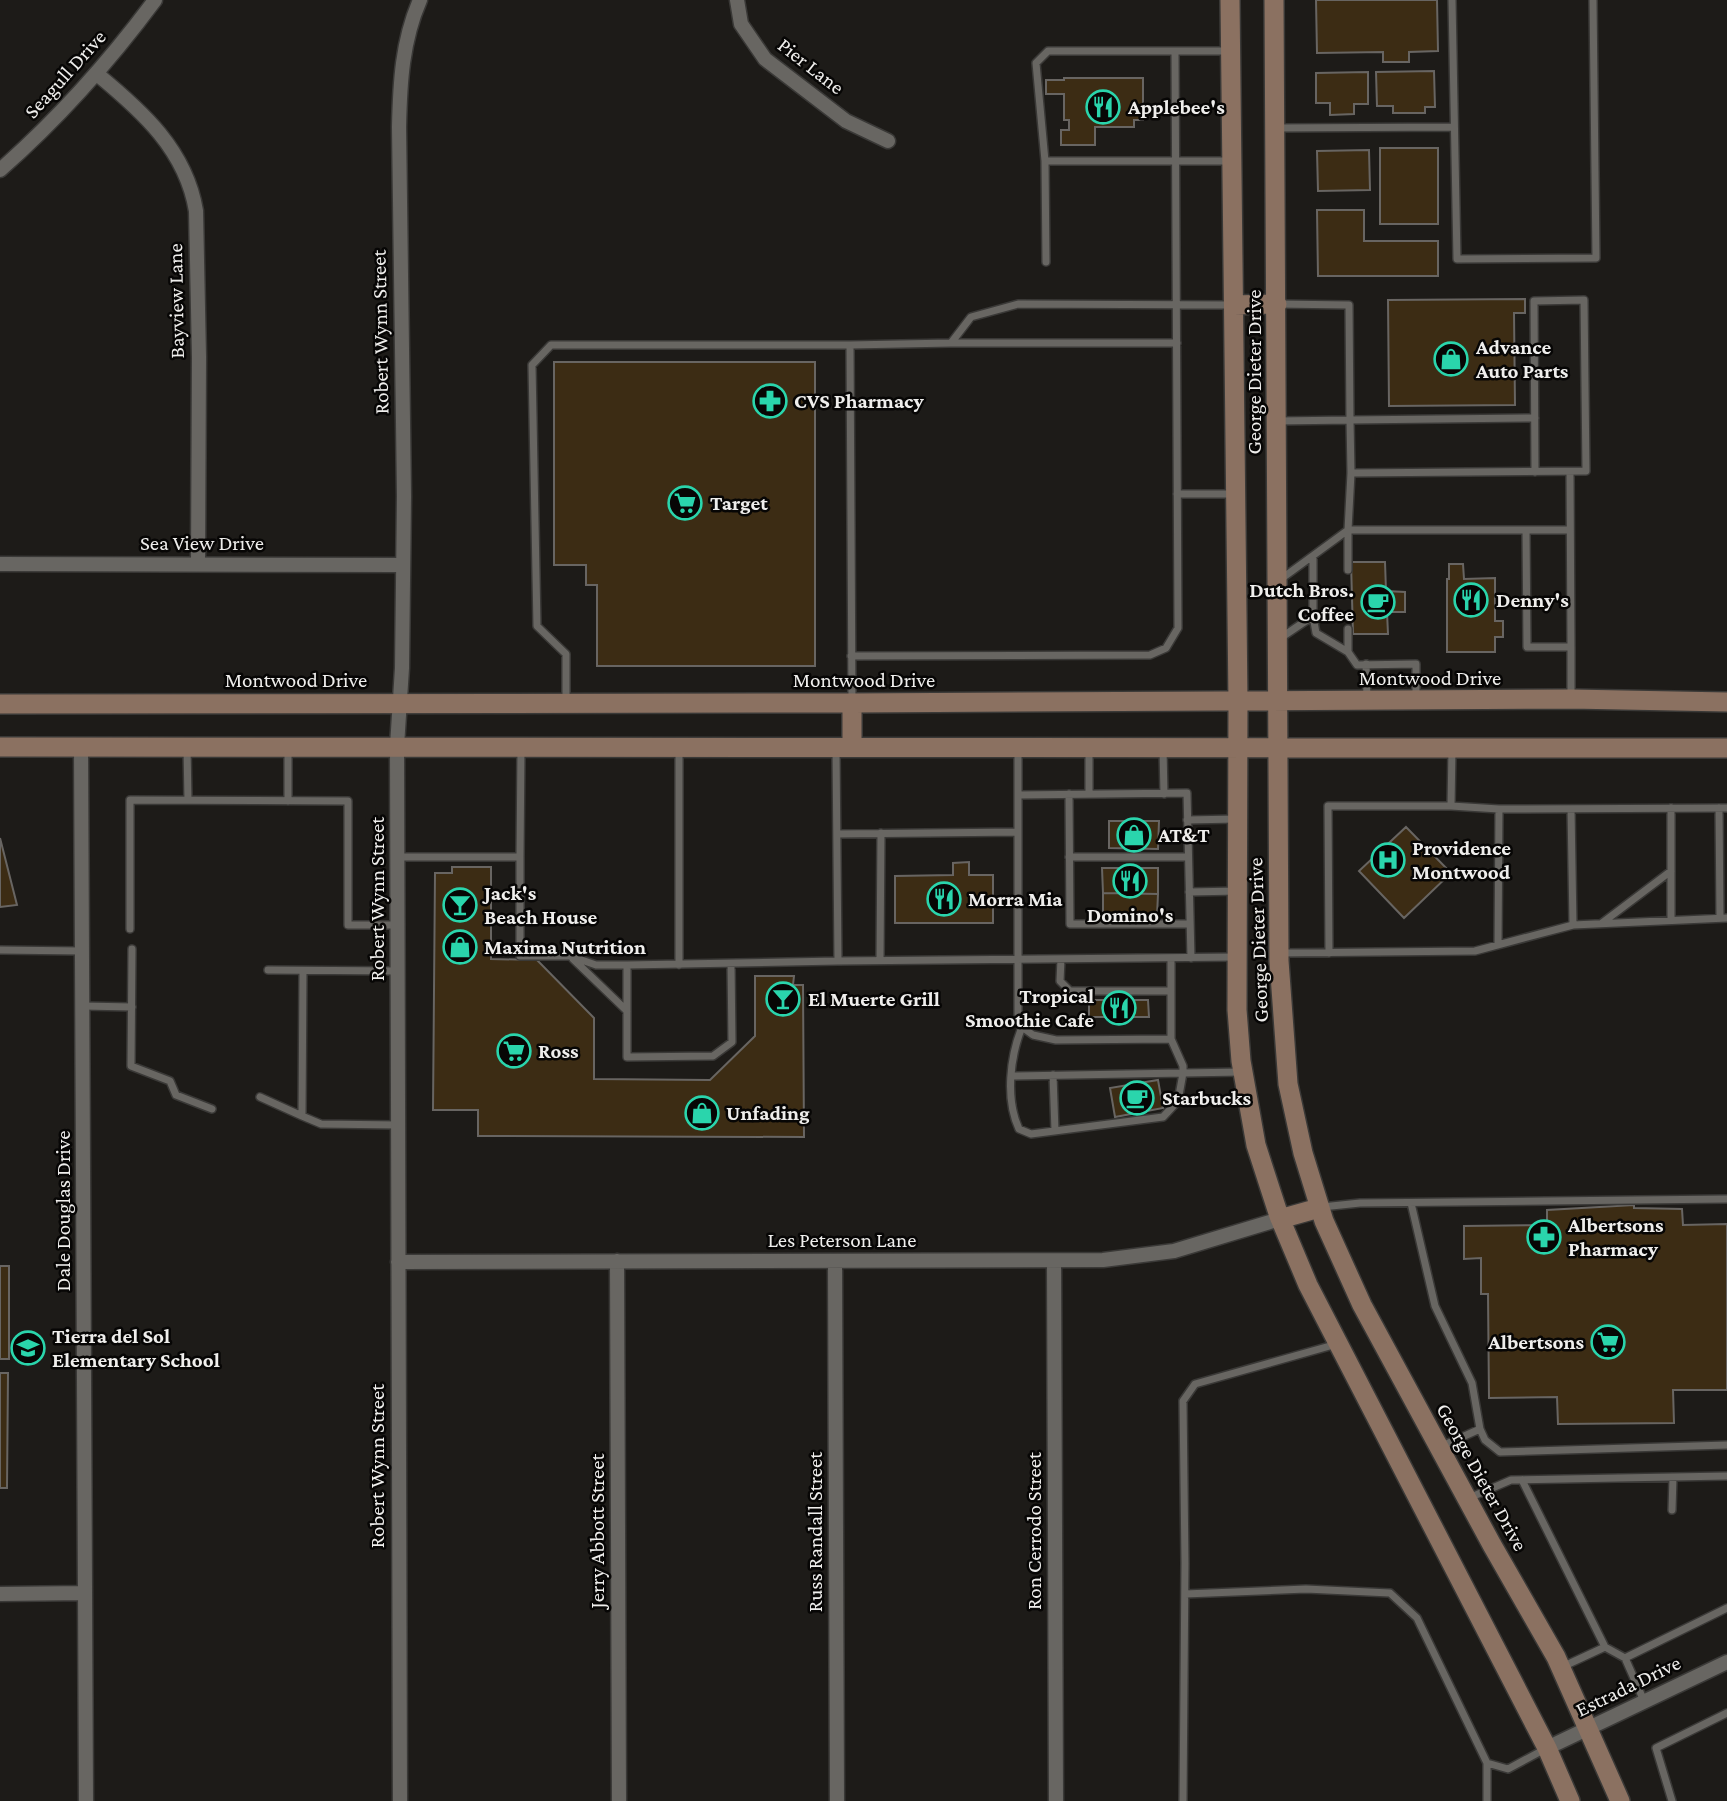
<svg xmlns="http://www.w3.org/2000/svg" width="1727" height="1801" font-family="'Crimson Pro',serif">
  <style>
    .building { fill: #3c2c14; stroke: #686562; stroke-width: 2 }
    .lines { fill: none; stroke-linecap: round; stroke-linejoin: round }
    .service-casing { stroke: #3a3937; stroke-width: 10 }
    .minor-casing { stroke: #3a3937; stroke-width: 17 }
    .secondary-casing { stroke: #3a3937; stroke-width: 22 }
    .service { stroke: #686662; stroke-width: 7 }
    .minor { stroke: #686662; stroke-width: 14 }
    .secondary { stroke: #8b7161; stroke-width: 19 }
    .labels { text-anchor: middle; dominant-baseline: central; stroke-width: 5; stroke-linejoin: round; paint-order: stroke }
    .street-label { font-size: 21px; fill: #efeeec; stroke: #070605 }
    .poi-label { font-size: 21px; font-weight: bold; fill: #efeeec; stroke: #070605; text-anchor: start }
  </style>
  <rect width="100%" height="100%" fill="#1d1b18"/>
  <path class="building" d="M1316,0H1437L1438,51L1409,52V62H1383V52L1317,53Z
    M1434,71L1435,107H1425V113H1393V106H1377L1376,72Z
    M1368,72V104H1354V114L1330,115V103H1316V73Z
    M1064,78H1143V120H1134V127H1095V145H1061V130H1069V120H1064V94H1046V80H1064Z
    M1380,148H1438V224H1380Z
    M1369,150L1370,190L1318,191L1317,151Z
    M1317,210H1364V241H1438V276H1318Z
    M1525,299V313H1514L1515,405L1389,406L1388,300Z
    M554,362H815V666H597V585H586V565H554Z
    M1351,562H1385L1386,591L1405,592V612H1387L1388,634H1353Z
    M1449,564H1463L1464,579L1495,578V621H1503V637H1495V652H1447V579H1449Z
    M1109,821H1159L1158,849L1109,848Z
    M1406,827L1451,873L1404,918L1359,871Z
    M0,838L17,905L0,907Z
    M969,862V875H993V923H895V876L953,875V863Z
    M452,867H491V959L537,960L594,1018V1079L710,1080L755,1036V976H794L793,985H803L804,1137L478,1136V1110H433L435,873H452Z
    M1102,868H1158V894L1103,893Z
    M1103,893L1158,894L1157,916H1103Z
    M1089,1000H1148L1149,1017H1089Z
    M1158,1080L1163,1108L1115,1117L1110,1088Z
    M1634,1205V1208L1682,1209L1683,1225L1727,1224V1390H1673L1674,1423L1558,1424L1557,1397L1489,1398L1488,1294H1481V1258L1464,1259V1226L1547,1225V1210Z
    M0,1266H9V1359H0Z
    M0,1373H8L7,1488H0Z"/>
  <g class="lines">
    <defs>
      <path id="service" d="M1452,0L1457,259L1596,258L1593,0
        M1276,128L1454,127
        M1045,161H1231
        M1046,262L1045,161L1036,63L1048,51H1175
        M1278,304L1349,305L1350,420L1278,421
        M951,343H1177
        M1535,418L1350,420L1351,473L1586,471L1584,300L1534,301L1535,472
        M1351,473L1348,530H1570
        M1177,494H1235
        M1348,530V570
        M1526,530L1527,647H1571L1570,472
        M1281,579L1348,530
        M1313,616L1316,633L1348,652L1357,665L1416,664V698
        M1348,629V652
        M1282,637L1313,616V556
        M1571,647V698
        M851,656L1150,655L1166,648L1178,628L1175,51H1227
        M1366,664L1367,699
        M566,701V654L537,626L532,365L551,345H850
        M852,703L850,345L951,343L971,317L1018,304L1233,305
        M187,748L188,800
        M288,749V801
        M1089,749V794
        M1163,749L1164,794
        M1069,794L1070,924H1190
        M1018,795L1187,793L1191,958
        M1451,806L1499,809L1498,945
        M1671,808V920
        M1719,808L1720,918
        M1499,809L1727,808
        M1571,809L1573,925
        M1187,820L1236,819
        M1018,832V1014L1022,1027L1033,1035L1056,1040L1171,1039
        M837,834L1018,832V751
        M398,857H520L521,749
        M520,857V956H570L596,965H627L838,961L836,750
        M1069,857H1188
        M1189,892L1238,891
        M1602,923L1671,871
        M130,929V800L348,801V925H398
        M132,949L131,1066L170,1081L176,1095L212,1109
        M0,950L82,951
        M1280,953L1475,951L1573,925L1727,918
        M1329,953L1328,806H1451L1452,749
        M1171,958V1039L1183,1066V1073L1242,1072
        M573,959L627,1011
        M1061,959L1060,981L1070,991H1171
        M880,960L881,833
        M838,961L1236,957
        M627,965V1057L713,1056L732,1042L731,964
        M679,965V748
        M268,970L397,971
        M303,971L302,1116L321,1124L398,1125
        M83,1006L132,1007
        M1053,1075L1055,1131
        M1012,1076L1183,1073L1178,1101L1163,1117L1031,1134L1019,1129C1005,1099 1010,1057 1022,1027
        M260,1097L302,1116
        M1411,1203L1435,1306L1472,1383L1480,1429
        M1322,1207L1360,1203L1727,1199
        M1442,1446L1480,1429L1485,1440L1500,1452L1727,1445
        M1522,1480L1605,1647
        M1469,1498L1511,1480L1727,1476
        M1672,1510L1673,1477
        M1185,1594L1306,1589L1390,1593L1417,1618L1487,1763L1508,1769L1547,1748
        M1625,1658L1644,1701
        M1562,1667L1605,1647L1625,1658L1727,1608
        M1183,1801L1185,1563L1183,1401L1195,1384L1337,1344
        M1487,1801V1763
        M1672,1801L1656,1748L1727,1713"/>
      <path id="minor" d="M737,0L741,24L765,59L846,121L888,141
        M97,74C142,111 186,150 196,211L199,357L198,564
        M0,170C58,119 109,62 155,0
        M0,564L403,565
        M81,747L86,1801
        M617,1261L619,1801
        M1054,1261L1056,1801
        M398,1262L1103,1260L1174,1251L1280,1219
        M835,1262L837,1801
        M0,1594L85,1593
        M1547,1748L1727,1662
        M400,1801L397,746L402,668L404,496L399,127C400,83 402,41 420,0"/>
      <path id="secondary" d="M1230,0L1238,702L1237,1010L1241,1061L1256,1145L1279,1216L1308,1285L1547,1748L1570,1801
        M1274,0L1279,961L1288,1084L1303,1153L1324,1221L1362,1305L1492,1545L1556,1657L1620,1801
        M1234,305L1277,304
        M852,703V746
        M0,704L852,703L1571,699L1727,702
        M0,747L1727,748
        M1280,1219L1319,1208"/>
    </defs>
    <use href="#service" class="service-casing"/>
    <use href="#minor" class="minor-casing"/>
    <use href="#secondary" class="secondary-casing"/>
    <use href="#service" class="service"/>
    <use href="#minor" class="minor"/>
    <use href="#secondary" class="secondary"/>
  </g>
  <defs>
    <symbol id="restaurant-ring" viewBox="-11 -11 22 22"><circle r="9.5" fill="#070605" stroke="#2ad5ac" stroke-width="1.5"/><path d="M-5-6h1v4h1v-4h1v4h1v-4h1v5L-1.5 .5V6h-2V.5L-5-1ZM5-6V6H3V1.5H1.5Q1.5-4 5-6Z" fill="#2ad5ac"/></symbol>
    <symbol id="shop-ring" viewBox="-11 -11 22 22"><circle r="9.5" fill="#070605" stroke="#2ad5ac" stroke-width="1.5"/><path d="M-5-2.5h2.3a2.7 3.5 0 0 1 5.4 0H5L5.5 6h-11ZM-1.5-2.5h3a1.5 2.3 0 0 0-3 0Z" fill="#2ad5ac"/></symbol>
    <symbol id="pharmacy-ring" viewBox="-11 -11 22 22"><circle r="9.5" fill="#070605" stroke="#2ad5ac" stroke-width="1.5"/><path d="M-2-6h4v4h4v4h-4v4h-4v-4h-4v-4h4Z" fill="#2ad5ac"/></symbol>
    <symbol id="supermarket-ring" viewBox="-11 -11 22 22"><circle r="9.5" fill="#070605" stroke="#2ad5ac" stroke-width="1.5"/><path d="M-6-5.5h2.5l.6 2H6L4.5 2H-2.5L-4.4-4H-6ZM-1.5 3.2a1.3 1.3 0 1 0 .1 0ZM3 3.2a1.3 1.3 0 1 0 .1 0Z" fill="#2ad5ac"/></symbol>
    <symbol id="cafe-ring" viewBox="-11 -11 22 22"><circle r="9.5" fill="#070605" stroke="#2ad5ac" stroke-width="1.5"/><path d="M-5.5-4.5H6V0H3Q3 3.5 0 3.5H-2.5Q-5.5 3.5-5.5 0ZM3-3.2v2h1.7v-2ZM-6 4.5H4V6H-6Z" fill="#2ad5ac"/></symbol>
    <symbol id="hospital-ring" viewBox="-11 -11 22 22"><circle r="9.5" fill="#070605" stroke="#2ad5ac" stroke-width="1.5"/><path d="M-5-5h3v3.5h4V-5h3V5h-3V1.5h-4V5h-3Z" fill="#2ad5ac"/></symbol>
    <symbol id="bar-ring" viewBox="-11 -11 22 22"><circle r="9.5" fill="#070605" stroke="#2ad5ac" stroke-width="1.5"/><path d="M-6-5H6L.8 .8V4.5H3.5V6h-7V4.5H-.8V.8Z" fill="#2ad5ac"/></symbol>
    <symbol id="school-ring" viewBox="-11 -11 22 22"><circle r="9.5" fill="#070605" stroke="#2ad5ac" stroke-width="1.5"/><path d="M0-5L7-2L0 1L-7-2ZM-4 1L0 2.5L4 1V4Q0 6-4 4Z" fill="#2ad5ac"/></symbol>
  </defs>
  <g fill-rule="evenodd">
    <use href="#restaurant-ring" x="1084" y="88" width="38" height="38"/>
    <use href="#shop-ring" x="1432" y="340" width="38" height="38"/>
    <use href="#pharmacy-ring" x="751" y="382" width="38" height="38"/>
    <use href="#supermarket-ring" x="666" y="484" width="38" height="38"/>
    <use href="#restaurant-ring" x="1452" y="581" width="38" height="38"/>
    <use href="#cafe-ring" x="1359" y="583" width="38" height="38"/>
    <use href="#shop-ring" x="1115" y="816" width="38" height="38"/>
    <use href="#hospital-ring" x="1369" y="841" width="38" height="38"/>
    <use href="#restaurant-ring" x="1111" y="862" width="38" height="38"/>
    <use href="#restaurant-ring" x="925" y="880" width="38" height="38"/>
    <use href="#bar-ring" x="441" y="886" width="38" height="38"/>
    <use href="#shop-ring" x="441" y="928" width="38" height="38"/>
    <use href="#bar-ring" x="764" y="980" width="38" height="38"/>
    <use href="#restaurant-ring" x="1100" y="989" width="38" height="38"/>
    <use href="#supermarket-ring" x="495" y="1032" width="38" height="38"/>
    <use href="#cafe-ring" x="1118" y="1079" width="38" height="38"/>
    <use href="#shop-ring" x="683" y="1094" width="38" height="38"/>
    <use href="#pharmacy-ring" x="1525" y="1218" width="38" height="38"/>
    <use href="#supermarket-ring" x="1589" y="1323" width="38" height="38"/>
    <use href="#school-ring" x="9" y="1329" width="38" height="38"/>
  </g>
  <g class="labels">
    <g class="street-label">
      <text transform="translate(811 66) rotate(38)">Pier Lane</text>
      <text transform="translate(65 74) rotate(-48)">Seagull Drive</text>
      <text transform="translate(176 301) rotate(-91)">Bayview Lane</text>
      <text transform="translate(380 332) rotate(-91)">Robert Wynn Street</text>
      <text transform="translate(1254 372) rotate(-90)">George Dieter Drive</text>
      <text x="202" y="543">Sea View Drive</text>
      <text x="1430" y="678">Montwood Drive</text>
      <text x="296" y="680">Montwood Drive</text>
      <text x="864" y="680">Montwood Drive</text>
      <text transform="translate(377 899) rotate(-90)">Robert Wynn Street</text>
      <text transform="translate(1258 940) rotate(-92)">George Dieter Drive</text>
      <text transform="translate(63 1211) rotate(-90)">Dale Douglas Drive</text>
      <text x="842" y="1240">Les Peterson Lane</text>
      <text transform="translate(377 1466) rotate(-90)">Robert Wynn Street</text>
      <text transform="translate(1482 1477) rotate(61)">George Dieter Drive</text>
      <text transform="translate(597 1531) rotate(-90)">Jerry Abbott Street</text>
      <text transform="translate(1034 1531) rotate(-90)">Ron Cerrodo Street</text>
      <text transform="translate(815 1532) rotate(-90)">Russ Randall Street</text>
      <text transform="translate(1628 1686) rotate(-26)">Estrada Drive</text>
    </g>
    <g class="poi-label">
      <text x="1128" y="107">Applebee's</text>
      <text x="1476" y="347">Advance<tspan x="1476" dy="24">Auto Parts</tspan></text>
      <text x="794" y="401">CVS Pharmacy</text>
      <text x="710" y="503">Target</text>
      <text x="1354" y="590" text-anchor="end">Dutch Bros.<tspan x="1354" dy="24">Coffee</tspan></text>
      <text x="1496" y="600">Denny's</text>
      <text x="1158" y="835">AT&amp;T</text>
      <text x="1412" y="848">Providence<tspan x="1412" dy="24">Montwood</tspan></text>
      <text x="484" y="893">Jack's<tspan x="484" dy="24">Beach House</tspan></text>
      <text x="968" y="899">Morra Mia</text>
      <text x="1130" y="915" text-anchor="middle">Domino's</text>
      <text x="484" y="947">Maxima Nutrition</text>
      <text x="1094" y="996" text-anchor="end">Tropical<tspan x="1094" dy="24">Smoothie Cafe</tspan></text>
      <text x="808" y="999">El Muerte Grill</text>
      <text x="538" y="1051">Ross</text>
      <text x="1162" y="1098">Starbucks</text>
      <text x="726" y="1113">Unfading</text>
      <text x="1568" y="1225">Albertsons<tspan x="1568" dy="24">Pharmacy</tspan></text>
      <text x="52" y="1336">Tierra del Sol<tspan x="52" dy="24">Elementary School</tspan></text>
      <text x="1584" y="1342" text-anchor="end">Albertsons</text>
    </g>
  </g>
</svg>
